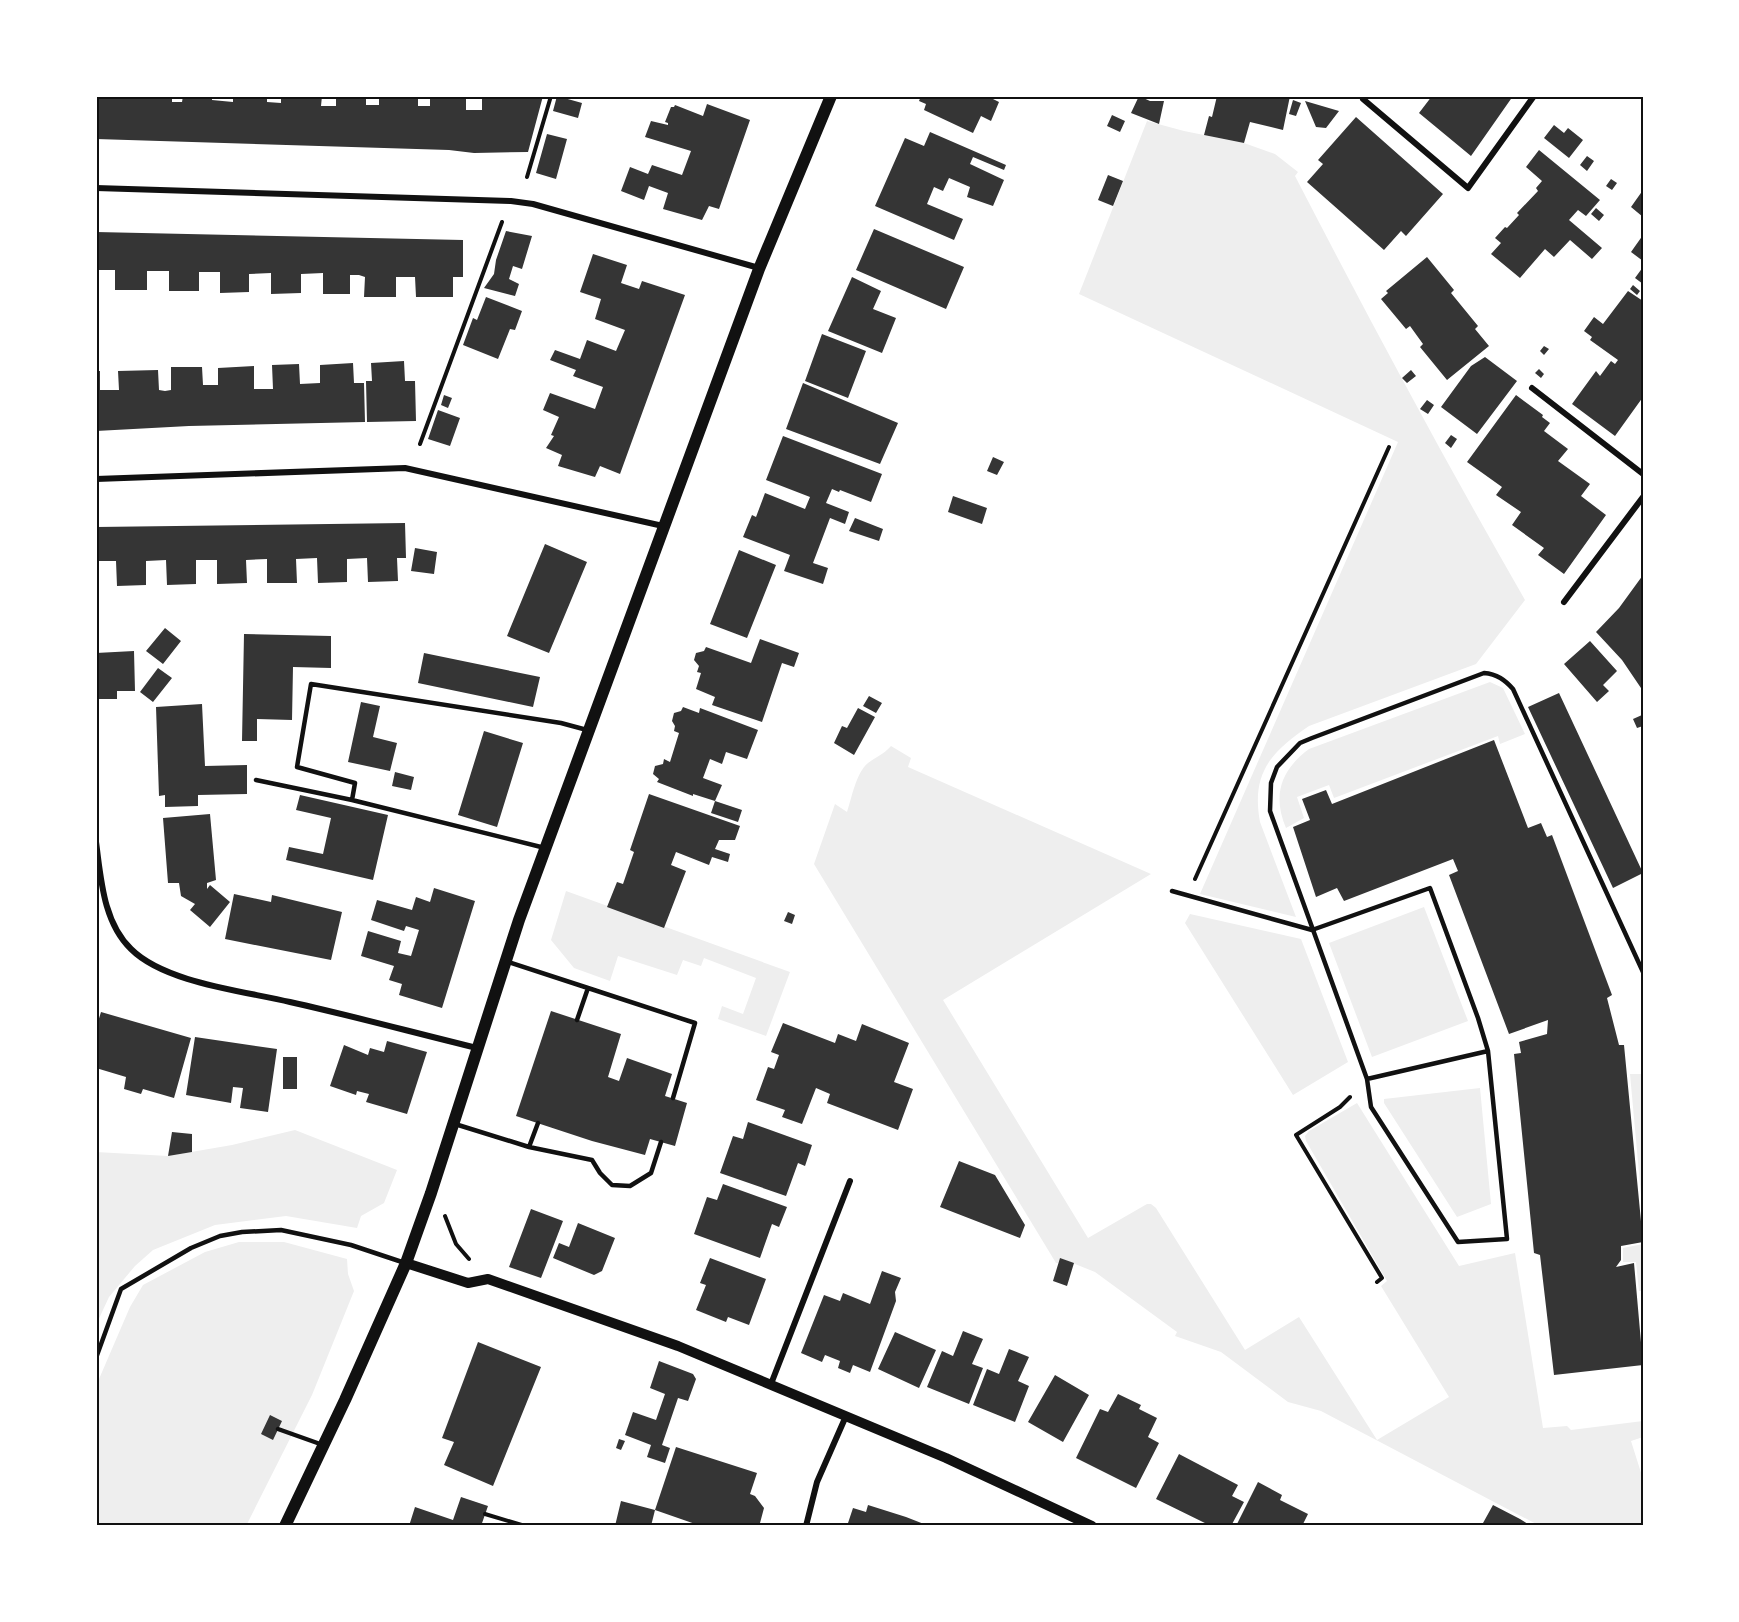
<svg xmlns="http://www.w3.org/2000/svg" width="1739" height="1622" font-family="'PT Sans',sans-serif">
  <style>
    .green { fill: #eee }
    .building { fill: #353535 }
    .lines { fill: none; stroke-linecap: round; stroke-linejoin: round }
    .path { stroke: #111; stroke-width: 4 }
    .service { stroke: #111; stroke-width: 4.5 }
    .minor { stroke: #111; stroke-width: 6 }
    .tertiary { stroke: #111; stroke-width: 10 }
    .secondary { stroke: #111; stroke-width: 12 }
    .neatline { fill: none; stroke: #111; stroke-width: 2 }
  </style>
  <rect width="100%" height="100%" fill="#fff"/>
  <path class="green" d="M1147,121L1184,131L1244,143L1275,154L1298,172L1295,176C1369,319 1445,461 1525,600L1476,664L1309,726C1271,752 1251,773 1260,822L1296,917L1200,894L1398,442L1079,294Z
    M1490,682L1503,688L1525,734L1500,744L1498,736L1334,798L1329,785L1297,797L1304,818L1286,828C1272,795 1281,770 1309,749Z
    M891,746L911,758L908,767L1151,874L943,1000L1088,1238L1147,1204H1151L1156,1208L1245,1350L1299,1317L1377,1440L1449,1397L1381,1286L1387,1281L1306,1141L1305,1136L1309,1131L1357,1103L1459,1266L1515,1253L1543,1428L1567,1426L1571,1430L1643,1421V1437L1631,1441L1643,1479V1526H1540L1321,1411L1288,1402L1221,1352L1175,1336L1177,1332L1095,1272L1060,1258L1058,1263H1056L814,864L835,804L847,812C852,797 856,773 868,763C877,756 883,755 891,746Z
    M566,891L790,972L766,1036L718,1019L722,1006L743,1014L756,978L704,958L701,966L683,960L677,975L618,956L610,981L574,968L551,940Z
    M1424,907L1468,1021L1372,1057L1329,943Z
    M1190,914L1301,939L1348,1062L1293,1095L1185,923Z
    M1630,1074H1643V1217Z
    M1480,1088L1491,1204L1457,1217L1384,1103V1099Z
    M295,1130L397,1170L384,1203L361,1216L357,1228L286,1216L215,1225L153,1250L135,1266L109,1297L96,1325V1152L168,1156L232,1145Z
    M239,1242H284L347,1259L348,1274L354,1291L312,1395L246,1526H96V1386L130,1307L143,1285L205,1252Z
    M1643,1244V1291H1639L1636,1262H1623V1248Z"/>
  <path class="building" d="M96,96H172V102H182L183,96H212V100L233,102V96H267V102L281,103V96H322L321,106H336V96H366V105H379V96H418V106H430V96H466V110H482V96H543L528,152L474,153L449,150L96,139Z
    M557,96L582,103L578,118L553,111Z
    M921,96H987L999,102L991,121L981,116L973,133L924,110L926,104L919,101Z
    M1139,96L1150,101H1164L1159,124L1131,113Z
    M1217,96H1290L1283,130L1250,122L1244,143L1204,135L1209,116L1212,117Z
    M1432,96H1513L1471,156L1419,113Z
    M1293,100L1301,103L1296,116L1289,114Z
    M1305,101L1339,111L1326,128L1316,127Z
    M707,104L750,120L719,209L709,206L702,220L663,209L668,193L649,186L644,200L621,191L630,167L648,174L652,165L682,175L691,151L645,137L651,121L668,125V123L665,122L671,107H674L675,105L703,116Z
    M1112,115L1125,121L1120,132L1107,126Z
    M1356,117L1443,194L1406,236L1401,231L1384,250L1307,182L1323,164L1318,160Z
    M1554,125L1564,133L1568,128L1583,140L1569,158L1544,138Z
    M930,132L1006,165L1004,170L973,157L970,164L1004,180L993,206L967,197L970,187L949,178L943,191L934,187L927,204L963,219L954,240L875,206L905,138L924,146Z
    M547,134L567,139L556,179L536,173Z
    M1539,150L1600,200L1586,216L1578,210L1569,220L1602,248L1592,259L1570,240L1554,257L1545,249L1520,278L1491,254L1501,243L1495,238L1505,227L1507,228L1519,215L1517,213L1538,191L1536,188L1542,181L1526,167Z
    M1587,156L1594,161L1587,171L1580,165Z
    M1108,175L1123,181L1113,206L1098,200Z
    M1611,179L1617,183L1612,190L1606,186Z
    M1643,190V217L1631,207Z
    M1596,208L1604,215L1599,221L1591,214Z
    M874,229L964,267L946,309L856,270Z
    M506,231L532,236L522,269L513,266L509,279L519,284L515,296L484,288L494,274L496,260Z
    M96,232L463,240V277H453V297H416L415,277H396V297H364L365,277L359,275H350V294H323V273L301,274V293L271,294V273L249,274V292L220,293V272H199V291H169V271H147V290H115V270H99V288H96Z
    M1643,235V261L1631,252Z
    M593,254L627,265L621,283L639,289L642,281L685,295L620,474L600,466L595,477L558,466L562,455L546,448L554,436L551,435L559,417L543,410L550,393L595,409L603,387L573,376L576,370L550,360L555,350L580,359L587,340L616,351L625,330L595,319L601,299L580,292Z
    M1427,257L1454,290L1451,293L1478,326L1475,329L1489,346L1447,380L1420,347L1423,344L1410,326L1406,329L1381,299L1388,293L1386,291Z
    M1643,267V284L1635,278Z
    M852,277L881,291L873,309L896,318L882,353L828,331Z
    M1633,285L1640,291L1637,295L1630,289Z
    M1628,291L1643,301V397L1615,436L1572,404L1596,371L1600,376L1611,361L1615,364L1618,360L1590,340L1592,337L1584,331L1594,317L1603,324Z
    M486,297L522,311L515,330L510,329L498,359L463,345L473,318L477,320Z
    M822,334L866,351L848,398L805,381Z
    M1544,346L1549,349L1544,355L1540,351Z
    M1485,357L1517,381L1477,434L1441,407L1471,366Z
    M404,361L405,381H415L416,421L367,422L366,381H372L371,363Z
    M353,363L354,383H364L365,422L189,426L96,431V371H100V390H119L118,371L158,370L159,390L165,391L171,390V367H202L203,385H218V368L254,366V389H273L272,365L299,364L300,384L320,383V365Z
    M1539,369L1544,374L1541,378L1535,373Z
    M1411,370L1416,376L1407,383L1402,378Z
    M803,383L898,423L880,464L786,429Z
    M444,395L452,398L448,408L441,405Z
    M1516,395L1543,415L1542,417L1550,423L1544,431L1568,449L1558,461L1590,484L1581,496L1606,515L1564,574L1538,555L1544,548L1512,525L1521,512L1496,495L1502,487L1467,462Z
    M1427,400L1434,405L1428,414L1420,409Z
    M438,410L460,418L450,446L428,439Z
    M1451,435L1457,439L1451,448L1445,443Z
    M783,436L882,474L871,502L840,490L839,492L832,489L826,503L849,512L845,524L830,518L813,563L828,568L823,584L784,571L790,555L743,537L752,515L756,517L765,493L805,509L810,497L766,480Z
    M993,457L1004,462L997,475L987,471Z
    M953,496L987,508L982,524L948,512Z
    M855,518L883,529L879,541L849,531Z
    M405,523L406,558H397L398,581L368,582L367,558L347,559V582L318,583L317,558L296,559L297,583H267V559L246,560L247,583L217,584V560H196V584L167,585L166,560L146,561V585L117,586L116,561H96V527Z
    M545,544L587,562L549,653L507,636Z
    M415,548L437,552L434,574L411,571Z
    M739,550L776,565L747,638L710,624Z
    M1643,575V691L1622,660L1596,632L1619,608Z
    M165,628L181,641L163,664L146,651Z
    M244,634L331,636V668L293,667L292,720L257,719V741H242Z
    M760,639L799,653L794,667L782,663L762,722L712,705L715,697L696,689L701,673L697,672L699,666L694,660L696,653L704,651L706,647L751,663Z
    M1590,641L1617,671L1603,685L1609,691L1597,702L1564,664Z
    M134,651L135,691H117V699H96V653Z
    M424,653L540,677L533,707L418,683Z
    M158,668L172,678L153,702L140,692Z
    M1559,693L1643,873L1613,888L1528,707Z
    M869,696L882,703L876,713L863,706Z
    M361,702L380,706L373,737L397,743L390,771L348,762Z
    M202,704L205,766L247,765V794L198,795V806L165,807V795L159,796L156,707Z
    M683,707L699,713L700,708L758,730L747,759L726,752L722,764L710,759L703,778L722,785L715,801L693,794V796L657,782L659,779L653,774L655,766L663,764L664,759L670,762L679,733L674,731L675,726L672,721L674,713L681,711Z
    M858,708L875,717L854,755L834,743L842,726L847,728Z
    M1642,715L1643,726L1637,728L1633,719Z
    M484,731L523,743L497,827L458,815Z
    M1494,740L1528,828L1541,823L1547,837L1552,835L1612,995L1607,998L1619,1045H1624L1643,1242L1621,1246V1260L1616,1267L1634,1263L1643,1365L1554,1375L1540,1255L1534,1253L1514,1054L1521,1053L1519,1042L1547,1034L1548,1020L1509,1034L1449,875L1458,871L1453,859L1344,901L1337,888L1316,897L1293,827L1310,820L1302,799L1326,790L1332,804Z
    M395,772L414,777L411,790L392,786Z
    M649,794L740,826L735,840H719L715,849L730,854L728,862L712,857L709,865L676,852L671,865L686,871L664,928L607,907L617,882L623,884L634,852L630,850Z
    M300,795L388,815L373,880L286,860L289,847L323,854L331,818L296,810Z
    M715,801L742,810L738,822L711,813Z
    M210,814L216,880L207,883V889L210,885L230,902L210,927L190,910L195,904L181,896L179,883H168L163,818Z
    M434,888L475,901L442,1008L399,995L402,984L389,980L394,966L361,956L368,931L401,941L398,953L411,956L419,930L406,926L404,931L371,920L377,900L412,910L416,897L430,902Z
    M234,894L271,902L272,895L342,912L331,960L225,939Z
    M788,912L795,915L792,924L784,921Z
    M551,1011L621,1034L608,1077L619,1081L627,1058L672,1074L665,1096L687,1103L675,1146L650,1139L645,1155L592,1141L516,1116Z
    M101,1012L191,1038L174,1098L143,1089L141,1094L124,1089L126,1077L96,1068V1028Z
    M783,1023L835,1043L838,1034L856,1041L862,1024L909,1043L894,1082L913,1089L898,1130L827,1103L830,1094L816,1088L802,1124L782,1117L785,1110L756,1100L768,1067L774,1069L779,1055L771,1052Z
    M195,1037L277,1049L268,1112L240,1108L243,1088L233,1087L231,1103L186,1095Z
    M387,1041L427,1052L407,1114L366,1102L369,1094L357,1091L356,1095L330,1086L344,1045L368,1055L370,1048L384,1052Z
    M283,1057H297V1089H283Z
    M748,1122L812,1145L805,1166L798,1163L786,1196L720,1173L733,1136L743,1139Z
    M172,1132L192,1134V1152L168,1156Z
    M959,1161L995,1175L1025,1225L1020,1238L940,1207Z
    M723,1184L787,1207L779,1227L772,1224L760,1258L694,1234L707,1197L717,1200Z
    M531,1209L563,1221L541,1278L509,1267Z
    M578,1223L615,1238L602,1271L594,1275L553,1258L559,1243L569,1247Z
    M710,1258L766,1279L749,1325L728,1317L726,1322L696,1310L706,1285L700,1283Z
    M1060,1258L1074,1263L1067,1286L1053,1281Z
    M882,1271L901,1278L895,1292L896,1301L870,1372L853,1365L850,1373L838,1368L840,1361L825,1355L822,1362L801,1353L824,1295L840,1301L843,1293L870,1304Z
    M963,1331L983,1339L972,1364L983,1368L969,1404L927,1387L942,1351L953,1356Z
    M895,1332L936,1350L919,1388L878,1369Z
    M478,1342L541,1367L493,1486L444,1465L454,1442L442,1438Z
    M1009,1349L1029,1357L1018,1381L1029,1386L1015,1422L973,1405L987,1369L999,1374Z
    M659,1361L693,1374L696,1379L688,1401L678,1398L662,1445L670,1448L665,1463L647,1457L651,1445L625,1435L633,1412L656,1420L665,1394L650,1388Z
    M1055,1375L1089,1395L1063,1442L1028,1422Z
    M1118,1394L1141,1405L1139,1409L1157,1418L1148,1437L1159,1443L1136,1488L1076,1458L1100,1409L1108,1412Z
    M270,1415L282,1421L273,1440L261,1434Z
    M619,1439L625,1441L621,1450L616,1448Z
    M676,1447L757,1473L750,1494L755,1496L764,1508L760,1523L743,1526H701L655,1510L651,1526H615L621,1501L655,1510Z
    M1179,1454L1238,1485L1232,1496L1244,1502L1231,1526H1211L1156,1499Z
    M1258,1482L1282,1495L1280,1500L1308,1514L1302,1526H1236Z
    M461,1497L488,1506L481,1526H409L415,1507L453,1520Z
    M868,1505L906,1517L929,1526H847L853,1508L866,1512Z
    M1493,1505L1520,1519L1531,1526H1488L1483,1523Z"/>
  <g class="lines">
    <path class="path" d="M527,177L551,96
      M420,444L502,222
      M1195,879L1389,447
      M1350,1097L1340,1107L1296,1135L1382,1278L1377,1282
      M445,1216L456,1244L469,1259
      M485,1514L525,1526"/>
    <path class="service" d="M256,780L352,800L545,848
      M352,800L355,783L297,767L311,684L561,723L587,730
      M1172,891L1312,930L1430,888L1478,1018L1488,1051L1507,1239L1458,1242L1371,1107L1367,1079L1270,811L1271,783L1277,767L1300,743L1312,738L1484,673C1497,674 1505,680 1513,689L1643,972
      M508,962L588,988L577,1020
      M588,988L695,1023L673,1098
      M1367,1079L1488,1051
      M455,1124L529,1147L538,1123
      M529,1147L592,1160L600,1173L612,1185L630,1186L651,1173L661,1142
      M96,1358L121,1289L191,1248L220,1236L242,1232L281,1230L351,1245L405,1263
      M278,1429L323,1445"/>
    <path class="minor" d="M1363,99L1468,188L1534,96
      M96,188L511,201L533,204L759,268
      M1532,388L1643,474
      M96,479L405,468L663,526
      M1564,602L1643,497
      M96,842C101,878 103,922 131,949C165,983 244,991 290,1002C353,1016 415,1033 477,1048
      M771,1384L850,1181
      M806,1526L817,1482L846,1416"/>
    <path class="tertiary" d="M406,1263L468,1283L488,1279L678,1346L946,1458L1092,1526"/>
    <path class="secondary" d="M285,1526L345,1400L406,1263L431,1193L519,920L759,269L831,96"/>
  </g>
  <rect width="1739" height="1622" fill="none" stroke="#ffffff" stroke-width="195"/>
  <rect x="98" y="98" width="1544" height="1426" class="neatline"/>
</svg>
